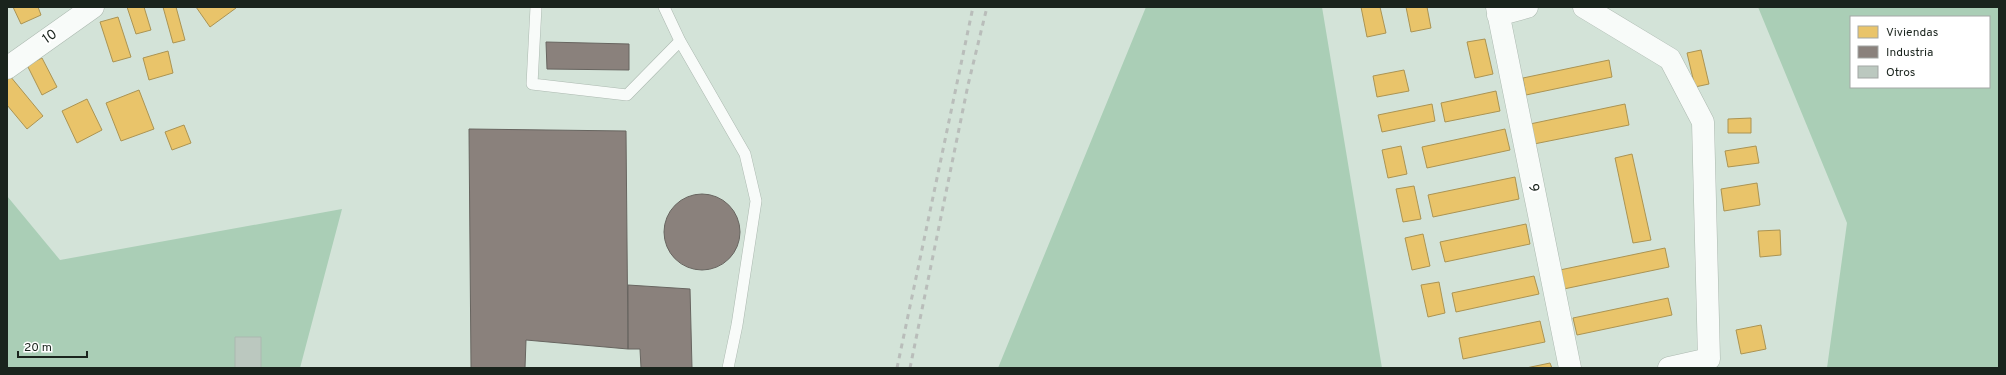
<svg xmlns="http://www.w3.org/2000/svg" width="2006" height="375" font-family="Overpass,sans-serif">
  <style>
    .green { fill: #aaceb6; fill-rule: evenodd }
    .homes { fill: #e9c46a; stroke: #ab9453 }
    .industry { fill: #8a817c; stroke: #686560 }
    .building { fill: #bbc8bf; stroke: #abb8b0 }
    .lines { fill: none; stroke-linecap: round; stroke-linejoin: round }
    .lane-casing { stroke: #acb9b0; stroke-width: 12 }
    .street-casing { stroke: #acb9b0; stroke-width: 23 }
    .lane { stroke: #f8fbf9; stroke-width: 11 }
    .street { stroke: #f8fbf9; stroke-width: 22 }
    .rail { stroke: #b9bdba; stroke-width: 3; stroke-dasharray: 5 5; stroke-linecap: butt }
    .labels { text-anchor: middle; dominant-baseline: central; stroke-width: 4; stroke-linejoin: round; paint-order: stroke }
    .street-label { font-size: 14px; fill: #1a241d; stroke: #fff }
  </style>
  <rect width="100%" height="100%" fill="#d3e3d8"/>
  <path class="green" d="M1146,7H1322L1382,368H998Z
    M1758,7H1999V368H1827L1847,223ZM1851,17H1989V87H1851Z
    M7,196L60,260L342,209L300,368H7Z"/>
  <path class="homes" d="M13,7H38L41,15L21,24Z
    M127,7H144L151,30L136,34Z
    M163,7H176L185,40L173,43Z
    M196,7H236V8L210,27Z
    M1361,7H1380L1386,33L1367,37Z
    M1406,7H1427L1431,28L1411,32Z
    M118,17L131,57L113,62L100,22Z
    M1485,39L1493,74L1475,78L1467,42Z
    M1701,50L1709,84L1695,87L1687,53Z
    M168,51L173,73L149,80L143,58Z
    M42,58L57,87L42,95L27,65Z
    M1609,60L1612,77L1526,95L1523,78Z
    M1404,70L1409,91L1377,97L1373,76Z
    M10,76L43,116L27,129L7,105V79Z
    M139,90L154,129L121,141L106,103Z
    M1496,91L1500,111L1445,122L1441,103Z
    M87,99L102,130L77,143L62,111Z
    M1432,104L1435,121L1382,132L1378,115Z
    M1625,104L1629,125L1534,144L1530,124Z
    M1751,118V133H1728V119Z
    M184,125L191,143L172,150L165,132Z
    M1505,129L1510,150L1427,168L1422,147Z
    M1401,146L1407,174L1388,178L1382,150Z
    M1756,146L1759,163L1728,167L1725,151Z
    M1632,154L1651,240L1633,243L1615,158Z
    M1515,177L1519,199L1433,217L1428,195Z
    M1757,183L1760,205L1724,211L1721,189Z
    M1414,186L1421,219L1403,222L1396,189Z
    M1526,224L1530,244L1445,262L1440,242Z
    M1780,230L1781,255L1760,257L1758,231Z
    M1423,234L1430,266L1412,270L1405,238Z
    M1665,248L1669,267L1559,290L1555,271Z
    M1534,276L1539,294L1456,312L1452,293Z
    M1439,282L1445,313L1428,317L1421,285Z
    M1668,298L1672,315L1577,335L1573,318Z
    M1540,321L1545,342L1463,359L1459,338Z
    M1761,325L1766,349L1741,354L1736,330Z
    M1550,363L1552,368H1526Z"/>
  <path class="industry" d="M546,42L629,44V70L547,69Z
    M469,129L626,131L628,349L526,340L525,368H471Z
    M664 232a38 38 0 1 1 76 0a38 38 0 1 1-76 0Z
    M628,285L690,289L692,368H641L640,349H628Z"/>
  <path class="building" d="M235,337H261V368H235Z"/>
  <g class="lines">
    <defs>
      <path id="lane" d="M536,7L532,84L627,95L680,41
        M664,7L680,41L745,154L756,201L737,325L728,368"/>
      <path id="street" d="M1497,7L1570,368
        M1584,7L1670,59L1703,122L1709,359L1669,368
        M1498,15L1527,7
        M7,68L93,7"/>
    </defs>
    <use href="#lane" class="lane-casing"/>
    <use href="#street" class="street-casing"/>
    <use href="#lane" class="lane"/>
    <use href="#street" class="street"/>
    <path class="rail" d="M897,368L973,7
      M910,368L968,85L987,7"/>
  </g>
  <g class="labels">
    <g class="street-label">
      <text transform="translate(50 37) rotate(-35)">10</text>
      <text transform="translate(1533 188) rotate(79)">9</text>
    </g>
  </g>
  <rect width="2006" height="375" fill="none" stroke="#1a241d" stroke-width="16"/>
  <rect x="1850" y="16" width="140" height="72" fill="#ffffff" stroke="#a3a7a5"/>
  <rect x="1858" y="26" width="20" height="12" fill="#e9c46a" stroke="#a3a7a5"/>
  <text x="1886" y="36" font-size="12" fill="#1a241d">Viviendas</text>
  <rect x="1858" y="46" width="20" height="12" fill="#8a817c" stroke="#a3a7a5"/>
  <text x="1886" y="56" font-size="12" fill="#1a241d">Industria</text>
  <rect x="1858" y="66" width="20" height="12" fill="#bbc8bf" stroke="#a3a7a5"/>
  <text x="1886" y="76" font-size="12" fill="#1a241d">Otros</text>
  <path d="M18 351v6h69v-6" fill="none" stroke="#1a241d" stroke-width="2"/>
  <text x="24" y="351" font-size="12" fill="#1a241d" stroke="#ffffff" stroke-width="3" paint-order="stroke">20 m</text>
</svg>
